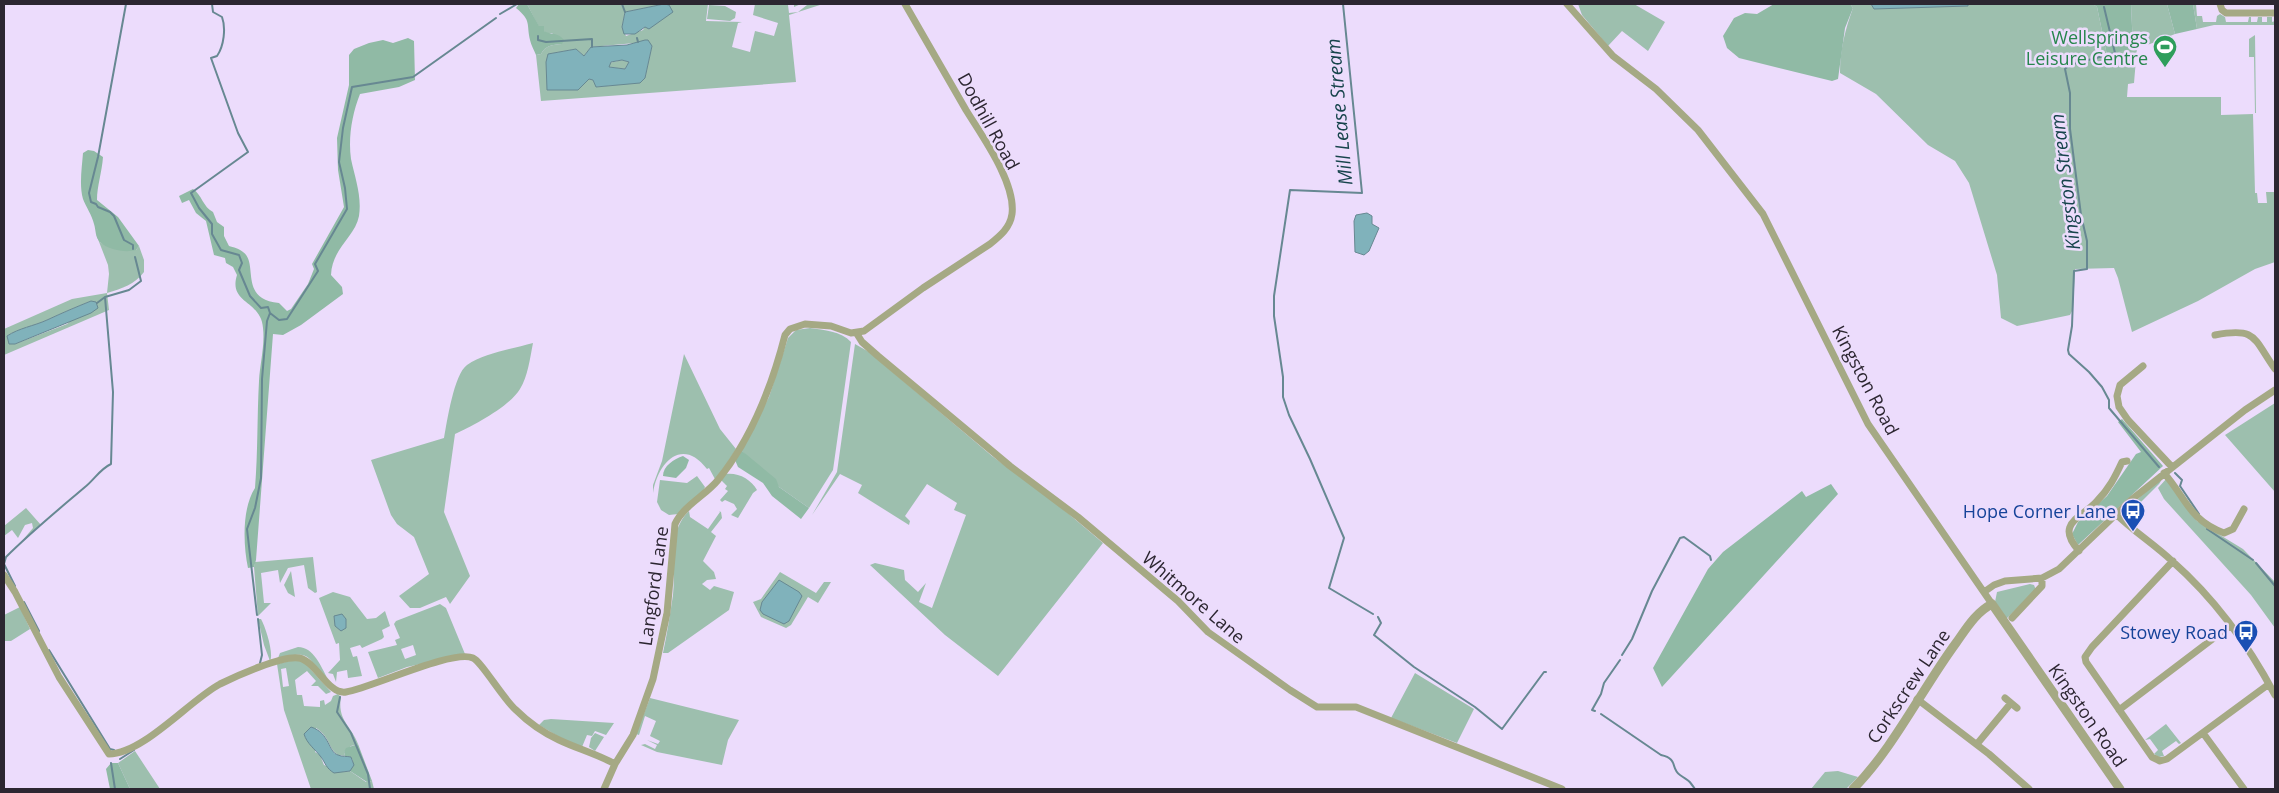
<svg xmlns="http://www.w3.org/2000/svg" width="2279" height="793" font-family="'Open Sans',sans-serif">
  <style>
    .green { fill: #9dbfae; fill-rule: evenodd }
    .forest { fill: #90baa5 }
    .water { fill: #80b2bb; stroke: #678892; fill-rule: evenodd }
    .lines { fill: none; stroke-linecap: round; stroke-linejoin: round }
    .stream { stroke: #678892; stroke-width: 2 }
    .minor { stroke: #a5a984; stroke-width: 7 }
    .tertiary { stroke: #a5a984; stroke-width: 9 }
    .labels { text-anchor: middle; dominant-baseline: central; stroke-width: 5; stroke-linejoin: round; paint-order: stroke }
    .leisure-label { font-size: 18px; fill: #27864d; stroke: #ecdcfc; text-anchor: end }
    .street-label { font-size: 18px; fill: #2c2631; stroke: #ecdcfc }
    .transit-label { font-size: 18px; fill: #164399; stroke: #ecdcfc; text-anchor: end }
    .water-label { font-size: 19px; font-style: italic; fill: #17444c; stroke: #ecdcfc }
  </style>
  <rect width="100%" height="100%" fill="#ecdcfc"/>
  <path class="green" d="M527,4L619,5L664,4L625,12L622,27L626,36L643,30L645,27H650L671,13L667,4H708L706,21L742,22L738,23L732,47L750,52L755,31L774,36L778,23L753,15L755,4H801L794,7V5H788L789,13L798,12L807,5L823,4L789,15L796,82L541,101L536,55L541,54C546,45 552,45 562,44L552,33H546L539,27ZM635,43L652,46L645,77L615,85L597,87L593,80L589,79L578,90H547L549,54L576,49L584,56L591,47Z
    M1578,4H1634L1665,22L1648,51L1622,31L1608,46L1582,15Z
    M1850,4H2093L2097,7L2107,55L2133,47L2131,4H2167L2175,34L2150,44L2137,47L2134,83L2128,84L2127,97H2221V115L2253,114L2255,193H2257L2258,203H2267L2266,192H2274L2275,262L2255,269L2198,301L2132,332L2118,278L2114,268L2075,269L2073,309L2070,315L2017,326L2001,318L1997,275L1969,183L1955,161L1928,145L1876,94L1840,73C1840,50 1845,30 1853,8Z
    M2193,4H2196L2197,16H2202L2203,22H2216L2217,16L2220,14L2225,17L2226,22H2248L2249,17H2251V22H2257L2258,17H2262V22H2267V17H2272V22L2275,21V25H2214L2197,29Z
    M709,5L725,6L736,12L735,18L730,21L707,19Z
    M2255,35L2256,113H2255L2254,57H2249V39Z
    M622,60L629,62L625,69L609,67V63Z
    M96,234L101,243L136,250L139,246L144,260V272C134,285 123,288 107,293L109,310L4,355V329L72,299L107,293L109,274L108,265ZM91,301L67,324L15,344H9L7,336C20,328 34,326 47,320C62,313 76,307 91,301Z
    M810,328C824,330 841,331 851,342L833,470L809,508L779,487L741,450L769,397L788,338L796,330Z
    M533,343C530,358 528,376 520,389C510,406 473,426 455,434L444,512L470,576L450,604L446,597L420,608H410L399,596L429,574L414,537L397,524L391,515L371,460L444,438C447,422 454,374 467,365C485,353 512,349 533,343Z
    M855,344L869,352L992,456L1057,504L1103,543L998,676L945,635L870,565L875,563L904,570L905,580L918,592L926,583L919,602L932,608L966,515L954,510L957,503L927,484L905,516L910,521L909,525L858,493L862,485L840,474L812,515L837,472Z
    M684,354L720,429L736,449L716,481L709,468L707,469C683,437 658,461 653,493V485L662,461Z
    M2275,403V492L2225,435Z
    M725,474C738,472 751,479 757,490L753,493L738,518L731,515L737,509L734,504L725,500L722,502L720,500L728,491L725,489L727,486L721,480Z
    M697,476L705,487L703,491L678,514L669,515L661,510L657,502L660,480L687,483Z
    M2167,478L2197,521L2243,549L2275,582V628L2251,595L2164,499L2158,488Z
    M2161,481L2159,484L2128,515L2129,507L2157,482Z
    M26,508L41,525L21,542L33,528L32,523L25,525L18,538L12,530L4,536V526Z
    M689,511L690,517L708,529L720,512L719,511L721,512L722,518L711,532L716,536L703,561L714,572L716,579L707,580L702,584L710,590L714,586L734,592L729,610L668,653H663C667,634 670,615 673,595C676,567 667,532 689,511Z
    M313,557L317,592L315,593L308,588L304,565L288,568L280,583L278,570L261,573L264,603H271L258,616L254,567L255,562Z
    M291,571L295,597L288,593L284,585Z
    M780,572L816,593L824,582H831L818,603L808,597L791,625L786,628L761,617L753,602L761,599Z
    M2030,584L2034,585L2036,590L2006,619L1995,602L1997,592Z
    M333,592L350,597L367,619L376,618L385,611L390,626L382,630L384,637L382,639L362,648L360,645L350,648L353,657L357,656L362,676L348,678L347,670L337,672L336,682L333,674L328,673L340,660L339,643L336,644L319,598Z
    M440,604L446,608L465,654L407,667L378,678L368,652L397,645L395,640L400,638L394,624L396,621ZM413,645L416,655L405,659L401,649Z
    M20,607L30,629L11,641H4V615Z
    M258,619H261C266,628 274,654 270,661L264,645Z
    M298,647C314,647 321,667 328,679C304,659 316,649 278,658L280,653Z
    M294,660L304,662L331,692L326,694L318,686H311L316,681L307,671L295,680L297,695H302L304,706L320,707V701L324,700L325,705L331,701L333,696L338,694L341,697C337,720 351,725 358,744L351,746L344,752L345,756L338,755C327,747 331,738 316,728L315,752L320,755L324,765L345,772L350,771L366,782L372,781L374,789H311L284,710L277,664ZM286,668L289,686L283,687L281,669Z
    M1415,673L1474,709L1457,743L1391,718Z
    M650,698L739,720L728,740L722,765L657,752L641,745L645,744L655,749L657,745L647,740L658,744L660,741L650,736L656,721L645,716L639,735L636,734Z
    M551,719L614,723L606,735L595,731L592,736L587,735L582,747L561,738L539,725L544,720Z
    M2166,724L2181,743L2179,744L2176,741L2162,751L2164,756L2159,757L2154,754L2158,750L2150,739L2145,740Z
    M595,733L604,737L595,751L589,747L591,738Z
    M135,751L160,789H130L118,763Z
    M1838,771L1858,777L1846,789H1811L1825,772Z"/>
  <path class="forest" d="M519,4H527L539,26H544V31C551,35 558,32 564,40L562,44C552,45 546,45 541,54L536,55C534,50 531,45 530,40C526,24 532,21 516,8Z
    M1774,4H1850L1853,8L1845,28L1838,79L1832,81L1739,58L1727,48L1723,36L1734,18L1745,13L1757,14Z
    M2093,4H2131L2133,48L2107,55L2097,7Z
    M2167,4H2193L2197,29L2175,34Z
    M408,38L414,41L415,80L399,87L360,94C352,114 348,138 351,159C355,178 362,196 359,216C355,237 332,248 331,275L342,287L343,294L301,325L283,335L273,334L256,560L254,567L248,568C243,544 242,508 255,488C258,452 257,417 259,381C260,364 265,345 263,328C261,300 228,304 237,275L233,267L226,263L225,258L214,255L206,221L196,213L189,200L182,203L179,196L193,189C202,195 203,207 213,212L217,222L224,227V236L229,246C233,247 240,249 243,252C259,263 238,299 279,303L287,311L291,309L308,284L314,269L312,264L344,207L338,170L337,138L349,85V55L354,49L369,43L383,40L393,43Z
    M88,150L94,151L103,157C102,172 97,186 97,200L118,217L139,246L136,250C126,253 108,250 100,242C95,237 96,230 94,224C92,215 86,207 83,199C79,185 82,167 83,153Z
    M2122,419L2163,466L2078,545L2072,534L2078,522L2107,496L2136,454L2141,452L2118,422Z
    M741,450L776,479L779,487L809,508L801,519L772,496L763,483L738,467L735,460Z
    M683,456L689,460L686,468L676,478L663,476C663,466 674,459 683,456Z
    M1831,484L1838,494L1662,687L1653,668L1708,569L1723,552L1802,491L1806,497Z
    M358,744L372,781L367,782L350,771L353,761L351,757L345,756L344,752L346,748Z
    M111,763H118L130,789H110L106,769Z"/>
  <path class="water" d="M664,4L669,5L673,12L649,29L645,27L635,34H624L622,27L625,12Z
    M1871,4H1968V6L1874,9Z
    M645,40H648L652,46L645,78L640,83L596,87L593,80L589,79L578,90H547L546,62L548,54L576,49L584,56L591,47L627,45ZM622,60L629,62L625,69L609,67L611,62Z
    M1367,213L1372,216V224L1379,228L1369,251L1364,255L1355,252L1354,221L1356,215Z
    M91,301L96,302L98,308L91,313L15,344H9L7,336C19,328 34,326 47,320C62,313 76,307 91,301Z
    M779,580L799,592L802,596L789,621L784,624L763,614L760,610L762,602Z
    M342,614L346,619V628L341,631L335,626L334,616Z
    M311,727C330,733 328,752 338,755C342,757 347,756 351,757L354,765L350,771L334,773C326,768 326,764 321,757C315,749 307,744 304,734Z"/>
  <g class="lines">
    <path class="stream" d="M126,4L98,157L89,193L91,202L96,204L98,207L110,212L114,216L124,240L133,245V249
      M212,4L213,12L222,17C226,28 224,46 217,56L211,58L238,133L248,152L191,193L199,208L212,224V234L221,250L239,255L242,263L239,270L250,296L261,308L268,307L270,313L267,321L262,379L261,478L255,508L247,529L257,615
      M622,4L625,12
      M1343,4L1362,193L1290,190L1274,296V316L1283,377V397L1289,415L1310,459L1344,538L1329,588L1373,614
      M2104,7L2115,53L2069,65L2065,69L2070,93V129L2081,215L2087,241V269L2074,271L2072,326L2068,350L2069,354L2089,372L2102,387L2109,400V408L2159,467
      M500,14L517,4
      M538,36V40L546,42L592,39V47
      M637,38L638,42
      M97,303L105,297
      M270,313L279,320L287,319L318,271L315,264L347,209L345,188L339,162L343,128L352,87L413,77L496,18
      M2175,473L2182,480L2180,486L2199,514
      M2207,529L2253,560
      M2256,563L2275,586
      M15,586L4,564L6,557C31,532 58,510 85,487C94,480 100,469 111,464L113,392L105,297L129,290L141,281L135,257
      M24,602L39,631
      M1378,617L1381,623L1374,635L1414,667L1475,707L1502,729L1544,672H1546
      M258,619L262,655L260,663
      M49,650L110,749L114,750
      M1622,655L1632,639L1652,591L1680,538L1684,537L1710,556L1711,560
      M340,697L337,712L351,733L368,774L370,789
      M1595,711L1592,710L1601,694L1604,683L1620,660
      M1601,714L1661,755C1679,759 1670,768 1680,775C1690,782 1688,779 1695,789
      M120,759L134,750
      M111,763L115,789"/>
    <path class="minor" d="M1567,4L1613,56L1656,89L1698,130L1763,214L1868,424L1992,604
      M2220,4L2222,10L2226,13H2275
      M857,334L862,342L878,356L1010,466L1078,517L1178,601L1208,632L1290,690L1317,707H1356L1562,789
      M2215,335C2257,327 2253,338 2275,369
      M2143,366L2120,385L2117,396L2119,407L2128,420L2172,467
      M2164,473C2186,498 2189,520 2224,533L2233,529L2244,509
      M2116,514C2133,531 2154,544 2172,561C2214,598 2249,646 2275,695
      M2079,551C2054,523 2082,518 2097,501C2109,489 2115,477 2122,462L2127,461
      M2173,561L2092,647L2085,657L2086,662L2152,757L2160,761L2167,759L2269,684
      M4,575L15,592L59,677L109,754C143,754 190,700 220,684C236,676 283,655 299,658C316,661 328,695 346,692C371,688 453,649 473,658C481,661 504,700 516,710C528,722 544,733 559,740C578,749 597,754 615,764
      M1984,592L1994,585L2005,581L2042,578L2059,569L2131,500L2245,410L2275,390
      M2012,618L2042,586V578
      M2005,698L2017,708
      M1917,699L1989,754L2029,789
      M2119,710L2231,625
      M2203,733L2244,789
      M1977,744L2011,703
      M604,789L615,764L633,735L653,679L667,613L675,524C683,506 706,495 718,480C752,438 772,386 785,335L790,329L805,324L831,326L851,333L864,331L923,288L990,244C1000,236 1010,228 1012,214C1016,183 982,136 966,110C946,75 925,39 905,4"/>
    <path class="tertiary" d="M1853,789C1893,749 1922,689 1956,643C1966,629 1976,612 1992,604L2120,789"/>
  </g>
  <defs>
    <symbol id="stadium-pin" viewBox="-11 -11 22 30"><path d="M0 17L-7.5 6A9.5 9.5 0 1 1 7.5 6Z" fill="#2e9e5b" stroke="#ecdcfc"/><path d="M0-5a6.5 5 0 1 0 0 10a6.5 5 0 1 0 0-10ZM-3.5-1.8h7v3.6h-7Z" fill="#fff"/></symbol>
    <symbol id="bus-pin" viewBox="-11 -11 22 30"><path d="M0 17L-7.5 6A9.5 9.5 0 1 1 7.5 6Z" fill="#1a4fb4" stroke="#ecdcfc"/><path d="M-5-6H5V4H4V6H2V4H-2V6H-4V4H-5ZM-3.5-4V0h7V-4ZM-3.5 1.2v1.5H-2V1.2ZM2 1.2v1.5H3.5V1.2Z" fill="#fff"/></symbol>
  </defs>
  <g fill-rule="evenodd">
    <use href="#stadium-pin" x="2151" y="33" width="28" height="38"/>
    <use href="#bus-pin" x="2119" y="497" width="28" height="38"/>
    <use href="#bus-pin" x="2232" y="618" width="28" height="38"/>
  </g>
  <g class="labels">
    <g class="leisure-label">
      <text x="2148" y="37">Wellsprings<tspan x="2148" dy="21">Leisure Centre</tspan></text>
    </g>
    <g class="street-label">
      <text transform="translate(989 121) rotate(61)">Dodhill Road</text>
      <text transform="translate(1866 380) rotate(62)">Kingston Road</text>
      <text transform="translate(653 586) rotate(-82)">Langford Lane</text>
      <text transform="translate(1194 597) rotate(41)">Whitmore Lane</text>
      <text transform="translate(1908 686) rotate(-56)">Corkscrew Lane</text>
      <text transform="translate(2088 715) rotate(55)">Kingston Road</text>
    </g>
    <g class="transit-label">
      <text x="2116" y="511">Hope Corner Lane</text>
      <text x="2228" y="632">Stowey Road</text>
    </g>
    <g class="water-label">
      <text transform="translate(1339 112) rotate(-95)">Mill Lease Stream</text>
      <text transform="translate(2065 182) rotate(-97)">Kingston Stream</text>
    </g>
  </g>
  <rect width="2279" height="793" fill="none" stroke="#2c2631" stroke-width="10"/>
</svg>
